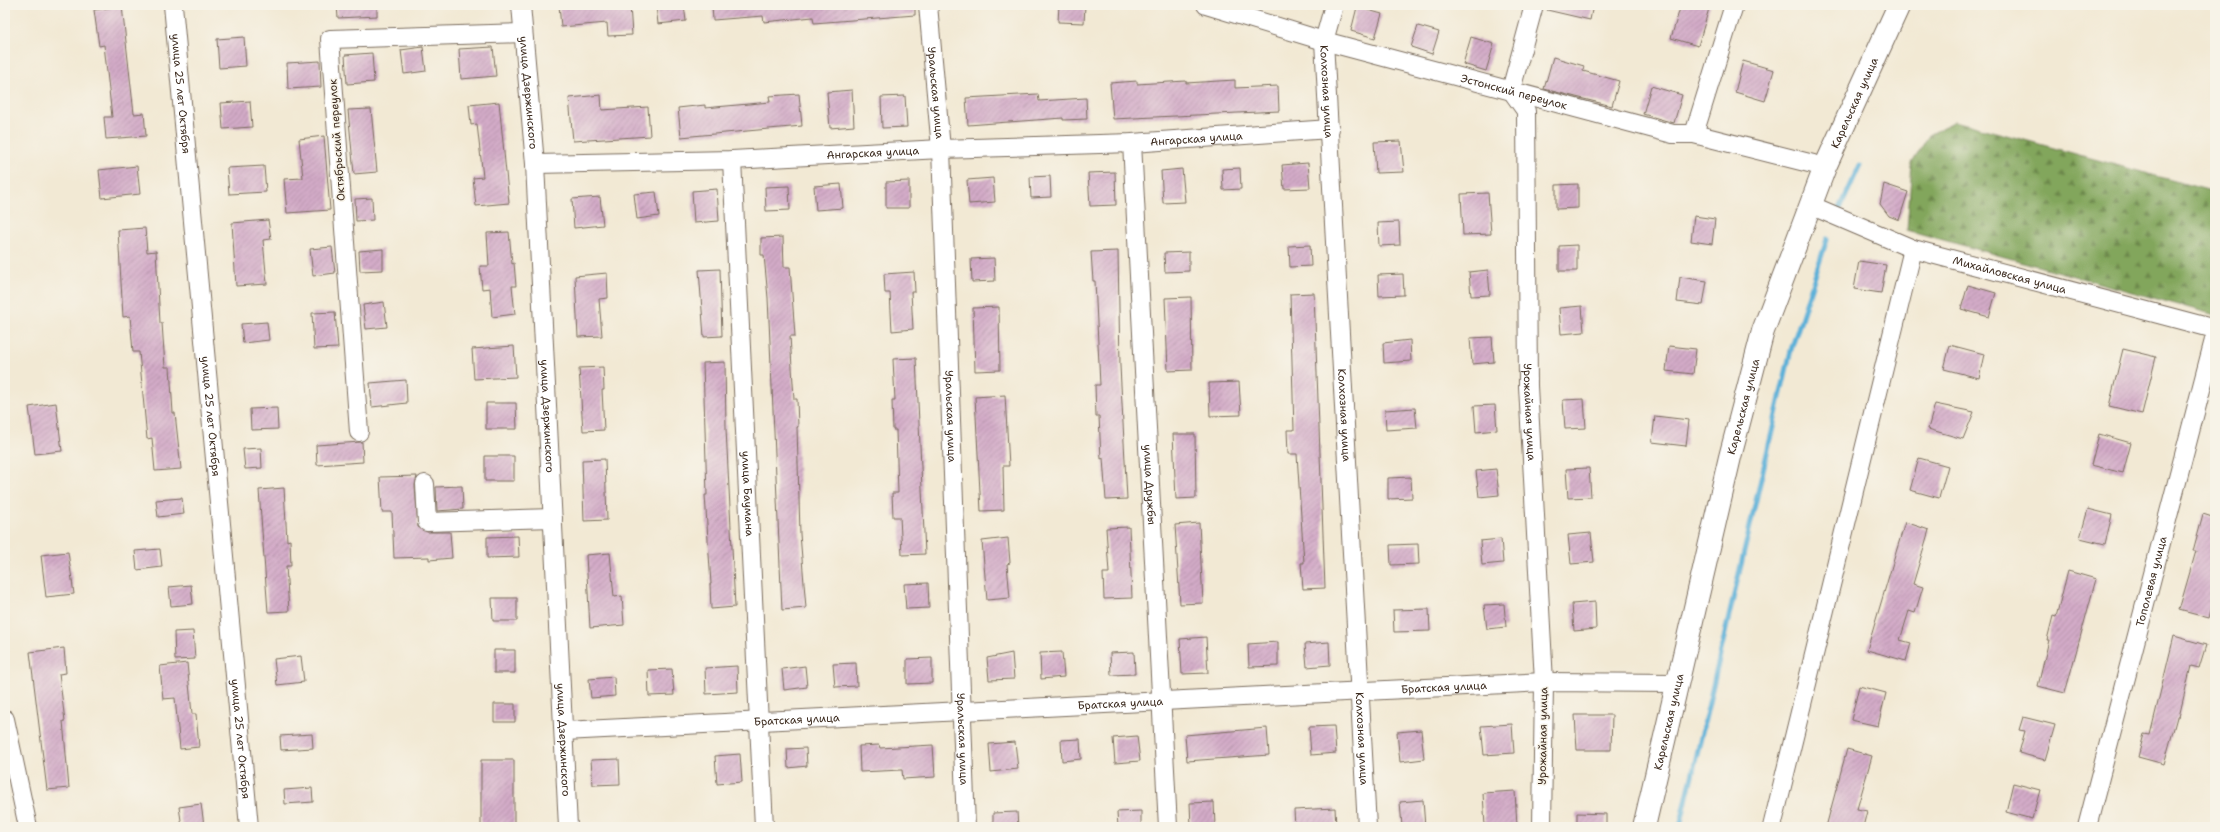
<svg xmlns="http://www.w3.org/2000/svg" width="2220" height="832" font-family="'Shantell Sans',sans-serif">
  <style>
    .forest { fill: url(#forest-firs); stroke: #5e683d }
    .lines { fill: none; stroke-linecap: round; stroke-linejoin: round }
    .stream { stroke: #5db1d8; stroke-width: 5 }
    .building { fill: url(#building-hatch) }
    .minor-casing { stroke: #7b6d5e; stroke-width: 20 }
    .major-casing { stroke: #7b6d5e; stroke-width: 24 }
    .minor { stroke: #fff; stroke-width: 18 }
    .major { stroke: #fff; stroke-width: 22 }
    .labels { text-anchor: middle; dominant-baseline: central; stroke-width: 3; stroke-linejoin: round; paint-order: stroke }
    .street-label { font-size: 11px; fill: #3b2a1e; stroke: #f7f3e8 }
  </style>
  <defs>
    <pattern id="forest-firs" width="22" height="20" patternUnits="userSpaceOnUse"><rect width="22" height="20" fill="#82a65c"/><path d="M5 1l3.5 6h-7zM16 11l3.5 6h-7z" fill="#6c874b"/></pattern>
    <pattern id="building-hatch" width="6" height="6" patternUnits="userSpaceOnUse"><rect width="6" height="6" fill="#d3abc8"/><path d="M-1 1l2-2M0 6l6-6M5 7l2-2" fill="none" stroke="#ac8ba2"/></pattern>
  </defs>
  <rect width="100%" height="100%" fill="#f7f3e8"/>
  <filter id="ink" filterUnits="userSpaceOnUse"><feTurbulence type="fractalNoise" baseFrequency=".025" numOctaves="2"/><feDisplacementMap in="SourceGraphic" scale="8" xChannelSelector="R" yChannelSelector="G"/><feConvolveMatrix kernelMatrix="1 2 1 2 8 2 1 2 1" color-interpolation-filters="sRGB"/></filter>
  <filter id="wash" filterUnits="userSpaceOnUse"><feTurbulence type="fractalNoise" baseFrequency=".012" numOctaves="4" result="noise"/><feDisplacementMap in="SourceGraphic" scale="16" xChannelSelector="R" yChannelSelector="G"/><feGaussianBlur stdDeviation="0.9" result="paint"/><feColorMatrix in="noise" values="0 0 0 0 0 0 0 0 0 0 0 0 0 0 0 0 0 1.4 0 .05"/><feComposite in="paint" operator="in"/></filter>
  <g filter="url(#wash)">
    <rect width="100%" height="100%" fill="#f2e9d4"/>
    <path class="forest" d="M1955,121L2215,192V315L1907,230L1912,163L1929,135Z"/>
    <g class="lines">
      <path class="stream" d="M1838,213L1860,165
        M1680,827L1791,350L1827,239"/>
    </g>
    <g id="blocks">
      <path class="building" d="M337,5H377V16L338,18Z
        M559,5H630L632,35L608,36L607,23L561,27Z
        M656,5H684L686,21L658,24Z
        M712,5H915V15L814,23L813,17L764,22L763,16L713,20Z
        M1059,5H1085L1084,23L1058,22Z
        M1548,5H1593L1590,20L1547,10Z
        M1681,5H1710L1698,46L1671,38Z
        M122,6L134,114L144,113L146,136L106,139L104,117H112L104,45L99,46L94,10Z
        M1357,7L1382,14L1375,38L1351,31Z
        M1418,26L1439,32L1432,54L1411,47Z
        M244,37L246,66L219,68L217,39Z
        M1471,37L1494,44L1486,71L1463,64Z
        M423,47L426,71L404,74L401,50Z
        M493,47L496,76L461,79L459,49Z
        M372,53L374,82L347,84L345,55Z
        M1553,57L1584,66L1583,71L1619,81L1612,106L1544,89Z
        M320,61L321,87L288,89L287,63Z
        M1743,61L1774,70L1765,101L1735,92Z
        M1235,80V88L1278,86L1279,111L1113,119L1110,83L1137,81V84L1186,81V83Z
        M1651,86L1682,95L1674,123L1643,114Z
        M852,90L854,126L830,128L827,92Z
        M799,94L802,126L681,137L678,108L705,105V108L770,102L769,96Z
        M1038,94L1039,101L1086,98L1087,119L1063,120V118L968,125L966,98Z
        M601,95L602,110L648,107L650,136L573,141L569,98Z
        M905,96L907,127L882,128L881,97Z
        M250,101L252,127L223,129L221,103Z
        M499,102L509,203L476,206L473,178L483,177L477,124L471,125L469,105Z
        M371,109L377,172L354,174L348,110Z
        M324,136L330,210L287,213L284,179L303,178L299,139Z
        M1401,141L1404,172L1376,173L1374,142Z
        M1308,163L1310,188L1284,189L1282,165Z
        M137,166L140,194L102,198L99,170Z
        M264,166L266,192L229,194L227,168Z
        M1240,168L1241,189L1223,190L1222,169Z
        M1182,169L1185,202L1163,203L1161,171Z
        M1115,172L1116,205L1090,206L1088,173Z
        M1050,176L1051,197L1031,198L1030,177Z
        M993,178L995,202L969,204L967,180Z
        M909,181V208H886V182Z
        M841,184L843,208L816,210L814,186Z
        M1578,184V208L1556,209V185Z
        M1884,184L1908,192L1899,220L1889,216L1880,204Z
        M789,186L790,210L766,211L765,187Z
        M717,189L719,221L694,223L692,191Z
        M656,192L659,216L637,219L634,194Z
        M1488,193L1491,234L1463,235L1461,194Z
        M600,197L603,225L574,228L572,199Z
        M372,198L373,220L356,221L355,199Z
        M1694,216L1715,219L1712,244L1691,241Z
        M268,220L271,239L263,240L267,284L236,286L232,223Z
        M1399,222L1400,245L1379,246L1378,223Z
        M145,228L147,252L156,251L160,323H162L165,367H170L173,413H175L181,469L155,471L152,438L147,439L139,352H133L130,316L123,317L118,230Z
        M509,232L512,264L514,263L516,286H512L515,314L492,317L490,288L482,289L480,266H489L487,233Z
        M783,237L784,267H790L793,308L795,336H790L794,399H797L798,427H797L800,534L806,608L782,610L768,298L764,255H761V238Z
        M1310,245L1311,266L1290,267L1289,246Z
        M1577,245V271H1559V246Z
        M332,247L335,273L313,276L310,249Z
        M383,249V270L360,271L359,251Z
        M1118,251L1120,366L1127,499L1106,500L1103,458L1101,459L1099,416H1096L1095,385H1100L1095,281H1093L1091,252Z
        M1189,252V271L1165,272L1164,253Z
        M994,258L995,281L972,282L971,259Z
        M1859,261L1886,265L1881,293L1854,289Z
        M720,269L722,336L704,337L699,270Z
        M1488,270L1490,295L1471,296L1469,272Z
        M914,272L915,292H911L913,329L892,331L890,293H885L884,274Z
        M607,273L608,298L599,299L602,336L578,337L575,276Z
        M1403,274L1404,295L1379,296L1378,275Z
        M1680,277L1707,281L1703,305L1677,302Z
        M1968,285L1996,293L1989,317L1961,309Z
        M1314,293L1325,588L1303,589L1301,563H1304L1297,454H1288L1287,430H1294L1290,294Z
        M1191,297L1192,370L1168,371L1165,298Z
        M384,302L387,327L366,329L363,305Z
        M1582,306L1584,332L1561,334L1559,308Z
        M999,307L1000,370L975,371L973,308Z
        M335,312L338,348L314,349L312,313Z
        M267,322L269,340L243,343L241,324Z
        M1492,337L1494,362L1472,364L1470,338Z
        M1410,340L1411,361L1384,363L1383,343Z
        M1950,345L1984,354L1979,378L1944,369Z
        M514,346L516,377L474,379L472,349Z
        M1669,346L1696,349L1693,374L1666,371Z
        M2123,349L2156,357L2142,414L2109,406Z
        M916,358L925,554L902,555L900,517H893L892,493H898L896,430H893L892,400H895L893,359Z
        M725,362L726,429L735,607L711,609L710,584H711L705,495H707L703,363Z
        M603,367L604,390H602L604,430L583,431L579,368Z
        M406,380L407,403L372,407L370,383Z
        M1239,382L1241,415L1210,416L1209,383Z
        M1005,395L1009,466H1003L1004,510L981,511L975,397Z
        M1584,399L1586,428L1565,429L1563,400Z
        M56,403L62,451L35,454L29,407Z
        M486,403H516L517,429H486Z
        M1935,404L1974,412L1963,439L1928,429Z
        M1495,405L1497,430L1476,432L1474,406Z
        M277,408L278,429L251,430L250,409Z
        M1415,408L1417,428L1386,430L1385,410Z
        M1655,416L1689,420L1686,446L1652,442Z
        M1173,434H1195L1196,498L1176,499Z
        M2099,434L2131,443L2123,473L2091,465Z
        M361,442H362L363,462L317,465L316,445Z
        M261,448L262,468L245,469L243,449Z
        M485,456H514V481H485Z
        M1919,458L1948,466L1939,498L1910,490Z
        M605,459L607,520L584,521L582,460Z
        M1589,468L1591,497L1568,498L1566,469Z
        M1496,469L1499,495L1479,497L1476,471Z
        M417,476L415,485L418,527L427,532H450L452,558L429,560V557L394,558L392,512H382L380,477Z
        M1411,477L1412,498L1388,499V478Z
        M462,486L463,509L437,511L436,487Z
        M284,488L287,541L290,540L291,566H286L289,611L268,612L259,490Z
        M182,498L184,514L158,517L156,500Z
        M2088,509L2112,515L2105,544L2080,538Z
        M2203,514L2215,518V595L2209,618L2179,610L2196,551H2193Z
        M1905,522L1929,530L1913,584L1923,587L1915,613L1909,611L1900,640L1911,643L1906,661L1867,650Z
        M1199,523L1203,603L1180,604L1175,525Z
        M1129,527L1132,598L1104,599L1103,573H1109L1106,528Z
        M1591,533L1594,562L1571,564L1568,535Z
        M518,536L519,557L487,558V537Z
        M1008,538L1010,563L1007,564L1010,598L987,600L982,541Z
        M1501,539L1503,563L1482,565L1480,541Z
        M1418,544L1419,564L1391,565L1390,545Z
        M160,549L162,567L137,570L135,551Z
        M68,552L74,594L46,597L41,555Z
        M610,553L614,597L622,596L624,625L590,628L586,555Z
        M2068,571L2096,579L2065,693L2038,686L2049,640H2047L2053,616L2056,617Z
        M928,583L929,608L906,609L904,584Z
        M191,585L193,604L171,606L169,587Z
        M492,598H517V621H493Z
        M1595,602L1596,629L1574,631L1572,604Z
        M1504,604L1506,627L1487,629L1484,605Z
        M1429,609L1430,631L1394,632L1393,610Z
        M193,631L195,659L175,660L174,632Z
        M2174,636L2206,645L2199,668L2191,666L2179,717H2177L2164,764L2138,757L2144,734L2150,735Z
        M1206,637L1208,673L1182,674L1180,639Z
        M1278,642V666L1249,667L1248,644Z
        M1329,642L1330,665L1307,667L1305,644Z
        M64,648L66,673L59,674L65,721H63L69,788L47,790L30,652Z
        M494,650H515V673H494Z
        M1062,652L1064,677L1041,679L1040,653Z
        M1134,652L1135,674L1111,675L1110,653Z
        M1012,653L1014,679L989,680L987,658Z
        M301,656L304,682L277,685L274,659Z
        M932,658V683L907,684V659Z
        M187,663L192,714H196L199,747L180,749L175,698L163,699L160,666Z
        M856,663L857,686L835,687L833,664Z
        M737,666L738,692L706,694L705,668Z
        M805,666L807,687L784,690L782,669Z
        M672,669L674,695L649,696L648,670Z
        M614,677L615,696L591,698L589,679Z
        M1859,686L1886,693L1878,726L1851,720Z
        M494,704H515V722H494Z
        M1575,715H1612L1611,750H1577Z
        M2023,717L2055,725L2045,760L2019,753L2025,731L2019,730Z
        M1512,724L1514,753L1484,755L1481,726Z
        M1334,726L1336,753L1311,755L1309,727Z
        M1267,728L1269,755L1187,761L1185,735Z
        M1421,730L1424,759L1400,762L1397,732Z
        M312,734L313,748L281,750L280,736Z
        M1137,736L1140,761L1115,763L1113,738Z
        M1080,739L1081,759L1062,761L1061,740Z
        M1015,742L1018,769L991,772L989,744Z
        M879,745L880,748L933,745L935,777L903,779L902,770L860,772L859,746Z
        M806,748L807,766L788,768L787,749Z
        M1847,749L1872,756L1857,809L1867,811L1863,827H1826Z
        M740,754L742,782L717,784L715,756Z
        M619,759L620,784L593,785L591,760Z
        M481,760H514V827H481Z
        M2013,783L2040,790L2032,819L2006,812Z
        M312,788L313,802L285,804L284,790Z
        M1515,791L1517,826L1485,827L1483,793Z
        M1423,800L1425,827H1402L1400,802Z
        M1214,802L1215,827H1191L1190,803Z
        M201,804L204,825L182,827L179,807Z
        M1335,808L1336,827H1295L1294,810Z
        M1141,811V827H1118L1117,812Z
        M1017,812L1018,827H993V813Z
        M1577,813L1606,814V827H1577Z"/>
    </g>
  </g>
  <g filter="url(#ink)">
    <use href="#blocks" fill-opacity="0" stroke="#7b6d5e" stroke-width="1"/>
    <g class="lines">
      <defs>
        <g id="minor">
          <path id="s1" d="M173,5L249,827"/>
          <path id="s2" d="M521,5L535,164L568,827"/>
          <path id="s3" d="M928,5L941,149L966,827"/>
          <path id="s4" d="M1206,5L1324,41L1673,134H1694L1825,167"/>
          <path id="s5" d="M1334,5L1324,41L1367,827"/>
          <path id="s6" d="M1534,5L1511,90L1526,111L1528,386L1544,682L1542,827"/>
          <path d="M1694,134L1734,5"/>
          <path id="s7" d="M1132,143L1168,827"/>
          <path id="s8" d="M732,160L764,827"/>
          <path id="s9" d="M535,164L732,160L941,149L1132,143L1330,129"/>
          <path id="s10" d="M1810,205L1913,249L2215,329"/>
          <path d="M359,432L330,39L523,33"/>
          <path d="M425,484L427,522L553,518"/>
          <path d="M5,719L28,827"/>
          <path id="s11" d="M564,731L1544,682L1677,683"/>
          <path d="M1772,827L1913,249"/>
          <path id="s12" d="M2087,827L2215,336"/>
        </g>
        <g id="major">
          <path id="s13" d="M1644,827L1730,457L1763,331L1825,167L1899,5"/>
        </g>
      </defs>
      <use href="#minor" class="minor-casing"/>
      <use href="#major" class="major-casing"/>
      <use href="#minor" class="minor"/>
      <use href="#major" class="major"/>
    </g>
  </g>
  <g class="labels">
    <g class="street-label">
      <text stroke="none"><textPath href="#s4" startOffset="320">Эстонский переулок</textPath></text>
      <text stroke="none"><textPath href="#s2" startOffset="88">улица Дзержинского</textPath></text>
      <text stroke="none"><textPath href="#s3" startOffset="88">Уральская улица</textPath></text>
      <text stroke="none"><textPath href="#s5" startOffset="88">Колхозная улица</textPath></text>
      <text stroke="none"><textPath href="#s1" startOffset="89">улица 25 лет Октября</textPath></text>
      <text stroke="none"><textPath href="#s13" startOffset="756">Карельская улица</textPath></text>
      <text stroke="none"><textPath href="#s9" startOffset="662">Ангарская улица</textPath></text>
      <text transform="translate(337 140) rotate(-94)">Октябрьский переулок</text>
      <text stroke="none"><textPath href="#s9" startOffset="338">Ангарская улица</textPath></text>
      <text stroke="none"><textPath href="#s10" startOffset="212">Михайловская улица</textPath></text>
      <text stroke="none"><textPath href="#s13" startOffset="432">Карельская улица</textPath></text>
      <text stroke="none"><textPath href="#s6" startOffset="415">Урожайная улица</textPath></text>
      <text stroke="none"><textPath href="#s5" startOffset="412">Колхозная улица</textPath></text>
      <text stroke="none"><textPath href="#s1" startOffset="413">улица 25 лет Октября</textPath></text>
      <text stroke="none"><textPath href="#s2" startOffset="412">улица Дзержинского</textPath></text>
      <text stroke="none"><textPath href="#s3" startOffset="412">Уральская улица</textPath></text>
      <text stroke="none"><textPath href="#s7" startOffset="342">улица Дружбы</textPath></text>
      <text stroke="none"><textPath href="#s8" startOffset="334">улица Баумана</textPath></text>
      <text stroke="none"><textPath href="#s12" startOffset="254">Тополевая улица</textPath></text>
      <text stroke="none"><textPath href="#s11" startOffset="881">Братская улица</textPath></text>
      <text stroke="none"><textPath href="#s11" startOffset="557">Братская улица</textPath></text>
      <text stroke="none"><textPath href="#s11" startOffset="233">Братская улица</textPath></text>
      <text stroke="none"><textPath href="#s13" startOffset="108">Карельская улица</textPath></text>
      <text transform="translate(1543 736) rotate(-89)">Урожайная улица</text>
      <text stroke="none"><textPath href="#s1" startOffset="737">улица 25 лет Октября</textPath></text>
      <text stroke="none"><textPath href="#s2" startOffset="736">улица Дзержинского</textPath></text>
      <text stroke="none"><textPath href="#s5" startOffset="736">Колхозная улица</textPath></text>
      <text stroke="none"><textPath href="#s3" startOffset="735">Уральская улица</textPath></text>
    </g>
  </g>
  <rect width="2220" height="832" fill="none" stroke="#f7f3e8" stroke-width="20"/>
</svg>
